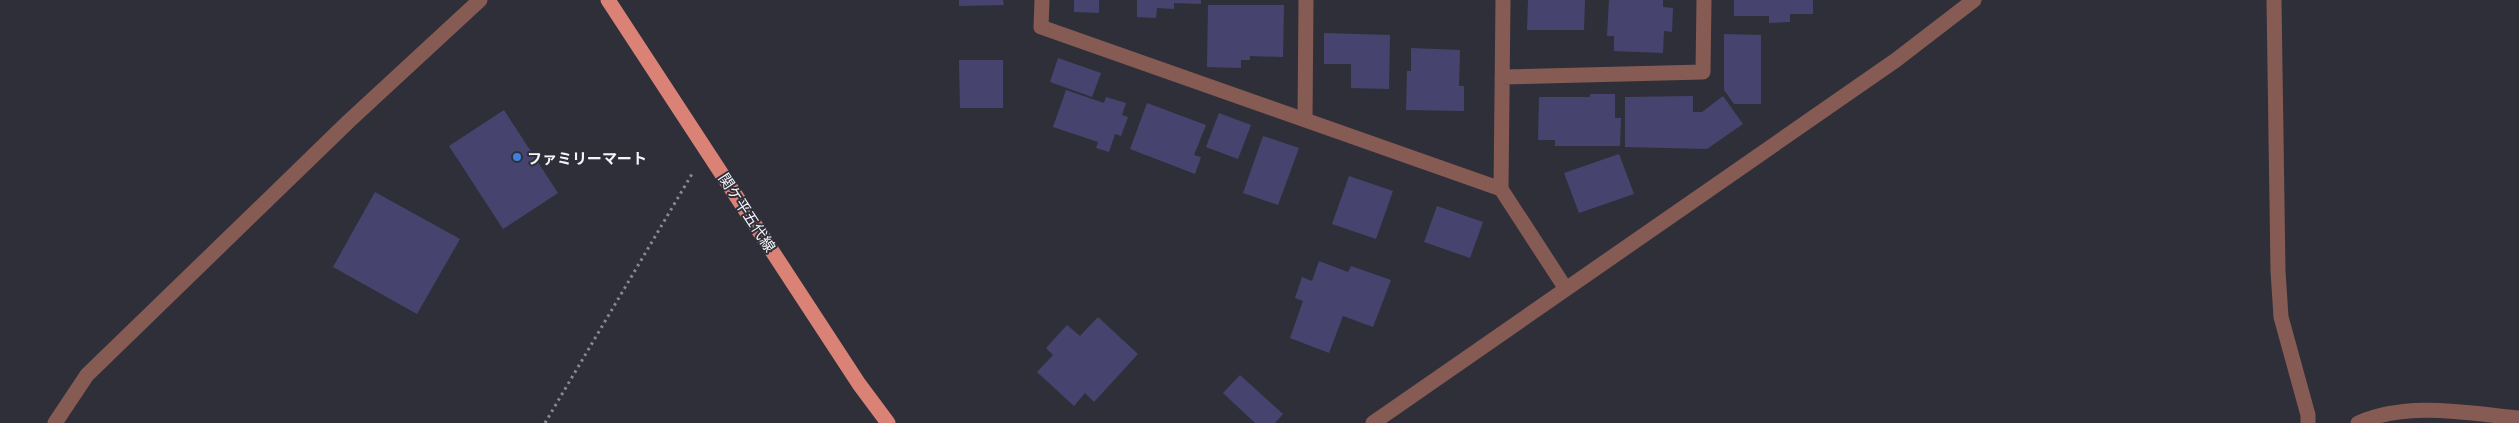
<svg xmlns="http://www.w3.org/2000/svg" width="2519" height="423" font-family="Georgia,'Noto Sans JP',serif">
  <style>
    .building { fill: #46446e }
    .lines { fill: none; stroke-linecap: round; stroke-linejoin: round }
    .path { stroke: #898992; stroke-width: 3; stroke-dasharray: 2.5 4; stroke-linecap: butt }
    .minor { stroke: #865b54; stroke-width: 15 }
    .major { stroke: #da8276; stroke-width: 15 }
    .shop-dot { fill: #3f7fe0; stroke: #2f2f39; stroke-width: 2 }
    .labels { text-anchor: middle; dominant-baseline: central; stroke-width: 4; stroke-linejoin: round; paint-order: stroke }
    .poi-label { font-size: 15px; font-weight: bold; fill: #f4f4fb; stroke: #2f2f39; text-anchor: start }
    .street-label { font-size: 15px; fill: #f4f4fb; stroke: #2f2f39 }
  </style>
  <rect width="100%" height="100%" fill="#2f2f39"/>
  <path class="building" d="M959,0H1003L1004,5L959,6Z
    M1074,0H1099V13L1074,12Z
    M1137,0H1201V4L1174,3V9L1157,8L1156,18L1137,17Z
    M1528,0H1585L1584,30H1527Z
    M1609,0H1663V7L1673,8L1672,32L1664,31L1663,53L1614,51V36H1607Z
    M1734,0H1813V14H1790V22L1769,23V16H1734Z
    M1208,5H1284L1283,57L1250,56V60H1241V68L1207,67Z
    M1324,33L1390,35L1389,89L1351,88V64H1324Z
    M1724,34L1761,35V104H1734L1724,90Z
    M1411,48L1460,50L1459,86H1464V111L1406,110L1407,71H1411Z
    M1058,58L1101,73L1092,97L1050,82Z
    M959,60H1003V108H960Z
    M1066,90L1104,103L1106,97L1126,103L1122,115L1128,117L1121,136L1115,134L1109,152L1096,148L1098,142L1053,127Z
    M1590,94H1615V118H1621L1620,146H1555V140H1538L1539,97H1590Z
    M1693,96V112H1702L1723,96L1743,124L1707,149L1625,147V97Z
    M1147,103L1206,125L1194,155L1201,157L1195,174L1130,149Z
    M504,110L558,193L503,229L449,146Z
    M1219,113L1251,125L1238,159L1206,147Z
    M1263,136L1299,148L1278,205L1243,193Z
    M1619,154L1634,194L1579,213L1564,173Z
    M1349,176L1393,191L1376,239L1332,224Z
    M375,192L460,239L417,314L333,267Z
    M1437,206L1483,222L1470,258L1424,242Z
    M1319,261L1348,272L1351,266L1391,280L1373,327L1343,316L1329,353L1290,338L1303,301L1295,298L1302,277L1312,281Z
    M1098,317L1138,354L1094,402L1085,393L1074,406L1037,372L1053,355L1046,348L1067,325L1080,336Z
    M1240,375L1283,414L1275,423H1255L1223,393Z"/>
  <g class="lines">
    <path class="path" d="M545,423L692,174"/>
    <path class="minor" d="M1042,0L1041,27L1501,189
      M1503,0L1501,189L1566,289
      M2274,0L2278,271L2281,317L2308,415V423
      M1502,77L1703,72L1704,0
      M1305,120L1306,0
      M55,423L87,375L349,121L480,0
      M1373,423L1896,60L1974,0
      M2358,423C2408,401 2466,413 2519,418"/>
    <path class="major" d="M608,0L859,384L888,423"/>
  </g>
  <circle class="shop-dot" cx="517" cy="157" r="5"/>
  <g class="labels">
    <g class="poi-label">
      <text x="527" y="157">ファミリーマート</text>
    </g>
    <g class="street-label">
      <text transform="translate(748 212) rotate(57)">関ケ平五代線</text>
    </g>
  </g>
</svg>
